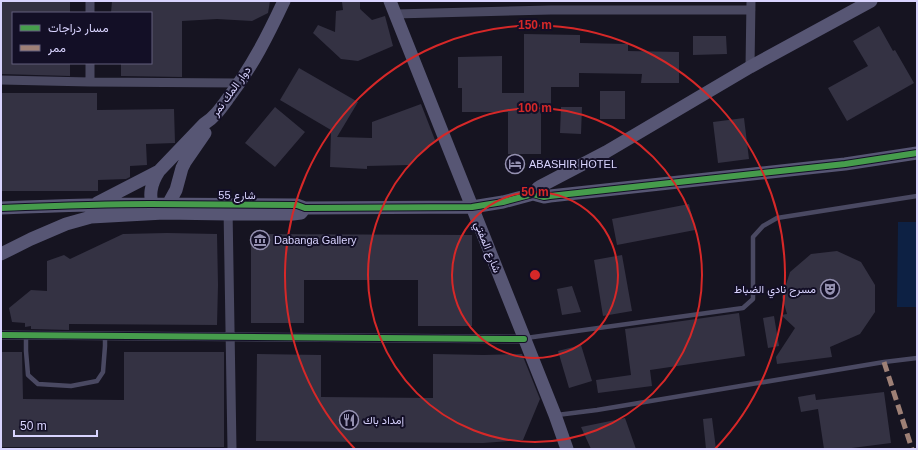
<svg xmlns="http://www.w3.org/2000/svg" width="918" height="450" font-family="Arial,Vazirmatn,sans-serif">
  <style>
    .water { fill: #0d2144 }
    .building { fill: #343243 }
    .lines { fill: none; stroke-linecap: round; stroke-linejoin: round }
    .lane { stroke: #4a4962; stroke-width: 4.5 }
    .street { stroke: #4a4962; stroke-width: 9 }
    .secondary { stroke: #575674; stroke-width: 13 }
    .quiet { stroke: #9e8076; stroke-width: 5; stroke-dasharray: 10 5; stroke-linecap: butt }
    .cycleway-casing { stroke: #130f26; stroke-width: 8 }
    .cycleway { stroke: #469c4c; stroke-width: 6 }
    .ring { fill: none; stroke: #d62828; stroke-width: 2 }
    .labels { text-anchor: middle; dominant-baseline: central; stroke-width: 4; stroke-linejoin: round; paint-order: stroke }
    .street-label { font-size: 11px; fill: #d9d4ff; stroke: #130f26 }
    .poi-label { font-size: 11px; fill: #d9d4ff; stroke: #130f26; text-anchor: start }
    .centre { fill: #d62828; stroke: #130f26; stroke-width: 2 }
    .ring-label { font-size: 12px; text-anchor: middle; font-weight: bold; fill: #d62828; stroke: #130f26; stroke-width: 4; stroke-linejoin: round; paint-order: stroke }
  </style>
  <rect width="100%" height="100%" fill="#161421"/>
  <path class="water" d="M898,222H917V307H897Z"/>
  <path class="building" d="M1,1H70V13H13V63H70V76L1,74Z
    M112,1H270L268,13L252,21L217,19L182,21V77L121,76V63H151V13H111Z
    M348,1H360V9L372,20L385,16L393,46L358,61L341,59L313,33L318,25L335,32L336,11L343,10L342,2Z
    M879,26L893,51L895,50L914,83L847,121L828,88L868,66L853,41Z
    M524,34L580,35V43L628,44V51L679,52V83H641L642,74L579,73V87H551V113H541V154H508V112H462V88H458V57L502,56V93H524Z
    M693,36H726L727,54L693,55Z
    M299,68L358,102L337,137L372,138V122L421,104L435,140L409,165L367,166V169L330,167L331,130L280,100Z
    M600,91H625V119H600Z
    M1,93H97V110L174,109L175,143L146,144L147,165L130,166V177L126,179L98,180V191H1Z
    M275,107L305,132L275,167L245,143Z
    M561,107H582L581,134L560,133Z
    M744,118L749,159L718,163L713,122Z
    M689,204L695,230L617,245L612,219Z
    M167,233L217,234L218,285L217,325L69,324V330L31,329V326L25,327V323L12,322L9,308L31,290L47,291V261L64,255L70,259L123,234Z
    M251,234L472,235V326H418V280H304V323H251Z
    M837,251L861,262L875,285V312L860,334L830,347L832,357L777,364L776,357L795,328L781,315L787,314L782,297L790,272L811,254Z
    M622,255L632,311L603,316L594,260Z
    M572,286L581,312L562,315L557,289Z
    M739,313L745,356L650,370L652,386L598,393L596,380L631,375L625,329Z
    M774,316L779,346L768,348L763,318Z
    M581,345L592,381L569,388L558,351Z
    M1,352H22L23,399L124,400V352H224V447H1Z
    M257,354L321,355V397L433,398V354L484,355L522,354L540,399L523,440L483,443L256,441Z
    M884,392L891,443L844,449H824L818,409L801,412L798,397L815,394L816,400Z
    M625,418L636,449H591L581,427Z
    M712,418L716,449H706L703,419Z"/>
  <g class="lines">
    <path class="lane" d="M26,335V351L28,375L38,384L71,386L97,381L103,372L105,346V336
      M526,338L743,308L753,299V237L763,226L777,218L917,196
      M557,415L597,410L884,362L917,358"/>
    <path class="street" d="M90,13V1
      M395,14L551,10H751
      M750,67L751,1
      M1,80L90,82L239,83
      M90,82V63
      M228,208L232,449
      M1,335L524,339"/>
    <path class="secondary" d="M390,1L555,415L567,449
      M533,194L538,188L541,186L606,152L750,67L871,1
      M97,203L159,171
      M1,208C51,206 101,204 150,204C199,204 248,205 297,205L305,208L472,207L503,202L533,194L544,197L550,196L845,164L917,153
      M165,210L176,190L182,168L185,162L205,133
      M153,211C149,195 150,185 159,171L204,124C215,117 221,108 229,97C252,67 268,35 284,1
      M1,254L31,239L66,224L91,217L164,213L228,214H293L301,213L305,208"/>
    <path class="quiet" d="M884,362L912,449"/>
    <defs>
      <path id="cycleway" d="M1,208C51,206 101,204 150,204C199,204 248,205 297,205L305,208L472,207L503,202L533,194L544,197L550,196L845,164L917,153
        M1,335L524,339"/>
    </defs>
    <use href="#cycleway" class="cycleway-casing"/>
    <use href="#cycleway" class="cycleway"/>
  </g>
  <g class="ring">
    <circle cx="535" cy="275" r="83"/>
    <circle cx="535" cy="275" r="167"/>
    <path d="M355 449A250 250 0 1 1 715 449"/>
  </g>
  <defs>
    <symbol id="hotel-ring" viewBox="-11 -11 22 22"><circle r="9.5" fill="#130f26" stroke="#9591b1" stroke-width="1.5"/><path d="M-6-4.5h1.5V1H6V5H4.5V3h-9V5H-6ZM-4 0a1.8 1.8 0 1 1 3.6 0ZM.5 0V-2.5h3Q6-2.5 6 0Z" fill="#9591b1"/></symbol>
    <symbol id="museum-ring" viewBox="-11 -11 22 22"><circle r="9.5" fill="#130f26" stroke="#9591b1" stroke-width="1.5"/><path d="M0-6L6-3V-2H-6V-3ZM-5-1h2V3h-2ZM-1-1h2V3h-2ZM3-1h2V3H3ZM-6 4H6V6H-6Z" fill="#9591b1"/></symbol>
    <symbol id="theatre-ring" viewBox="-11 -11 22 22"><circle r="9.5" fill="#130f26" stroke="#9591b1" stroke-width="1.5"/><path d="M-5-5.5Q0-4 5-5.5V0Q5 5 0 6Q-5 5-5 0ZM-3.3-2.5H-1v1.5H-3.3ZM1-2.5H3.3v1.5H1ZM-2.8 1Q0 5.5 2.8 1Z" fill="#9591b1"/></symbol>
    <symbol id="restaurant-ring" viewBox="-11 -11 22 22"><circle r="9.5" fill="#130f26" stroke="#9591b1" stroke-width="1.5"/><path d="M-5-6h1v4h1v-4h1v4h1v-4h1v5L-1.5 .5V6h-2V.5L-5-1ZM5-6V6H3V1.5H1.5Q1.5-4 5-6Z" fill="#9591b1"/></symbol>
  </defs>
  <g fill-rule="evenodd">
    <use href="#hotel-ring" x="504" y="153" width="22" height="22"/>
    <use href="#museum-ring" x="249" y="229" width="22" height="22"/>
    <use href="#theatre-ring" x="819" y="278" width="22" height="22"/>
    <use href="#restaurant-ring" x="338" y="409" width="22" height="22"/>
  </g>
  <g class="labels">
    <g class="street-label">
      <text transform="translate(231 91) rotate(-54)">دوار المك نمر</text>
      <text x="237" y="195">شارع 55</text>
      <text transform="translate(488 247) rotate(68)">شارع المفتي</text>
    </g>
    <g class="poi-label">
      <text x="529" y="164">ABASHIR HOTEL</text>
      <text x="274" y="240">Dabanga Gallery</text>
      <text x="816" y="289" text-anchor="end">مسرح نادي الضباط</text>
      <text x="363" y="420">إمداد باك</text>
    </g>
  </g>
  <circle cx="535" cy="275" r="6" class="centre"/>
  <g class="ring-label">
    <text x="535" y="29">150 m</text>
    <text x="535" y="112">100 m</text>
    <text x="535" y="196">50 m</text>
  </g>
  <rect width="918" height="450" fill="none" stroke="#d9d4ff" stroke-width="4"/>
  <rect x="12" y="12" width="140" height="52" fill="#130f26" stroke="#625e7d"/>
  <rect x="20" y="25" width="20" height="6" fill="#469c4c" stroke="#625e7d"/>
  <text x="48" y="32" font-size="12" fill="#d9d4ff">مسار دراجات</text>
  <rect x="20" y="45" width="20" height="6" fill="#9e8076" stroke="#625e7d"/>
  <text x="48" y="52" font-size="12" fill="#d9d4ff">ممر</text>
  <path d="M14 430v6h83v-6" fill="none" stroke="#d9d4ff" stroke-width="2"/>
  <text x="20" y="430" font-size="12" fill="#d9d4ff" stroke="#130f26" stroke-width="3" paint-order="stroke">50 m</text>
</svg>
